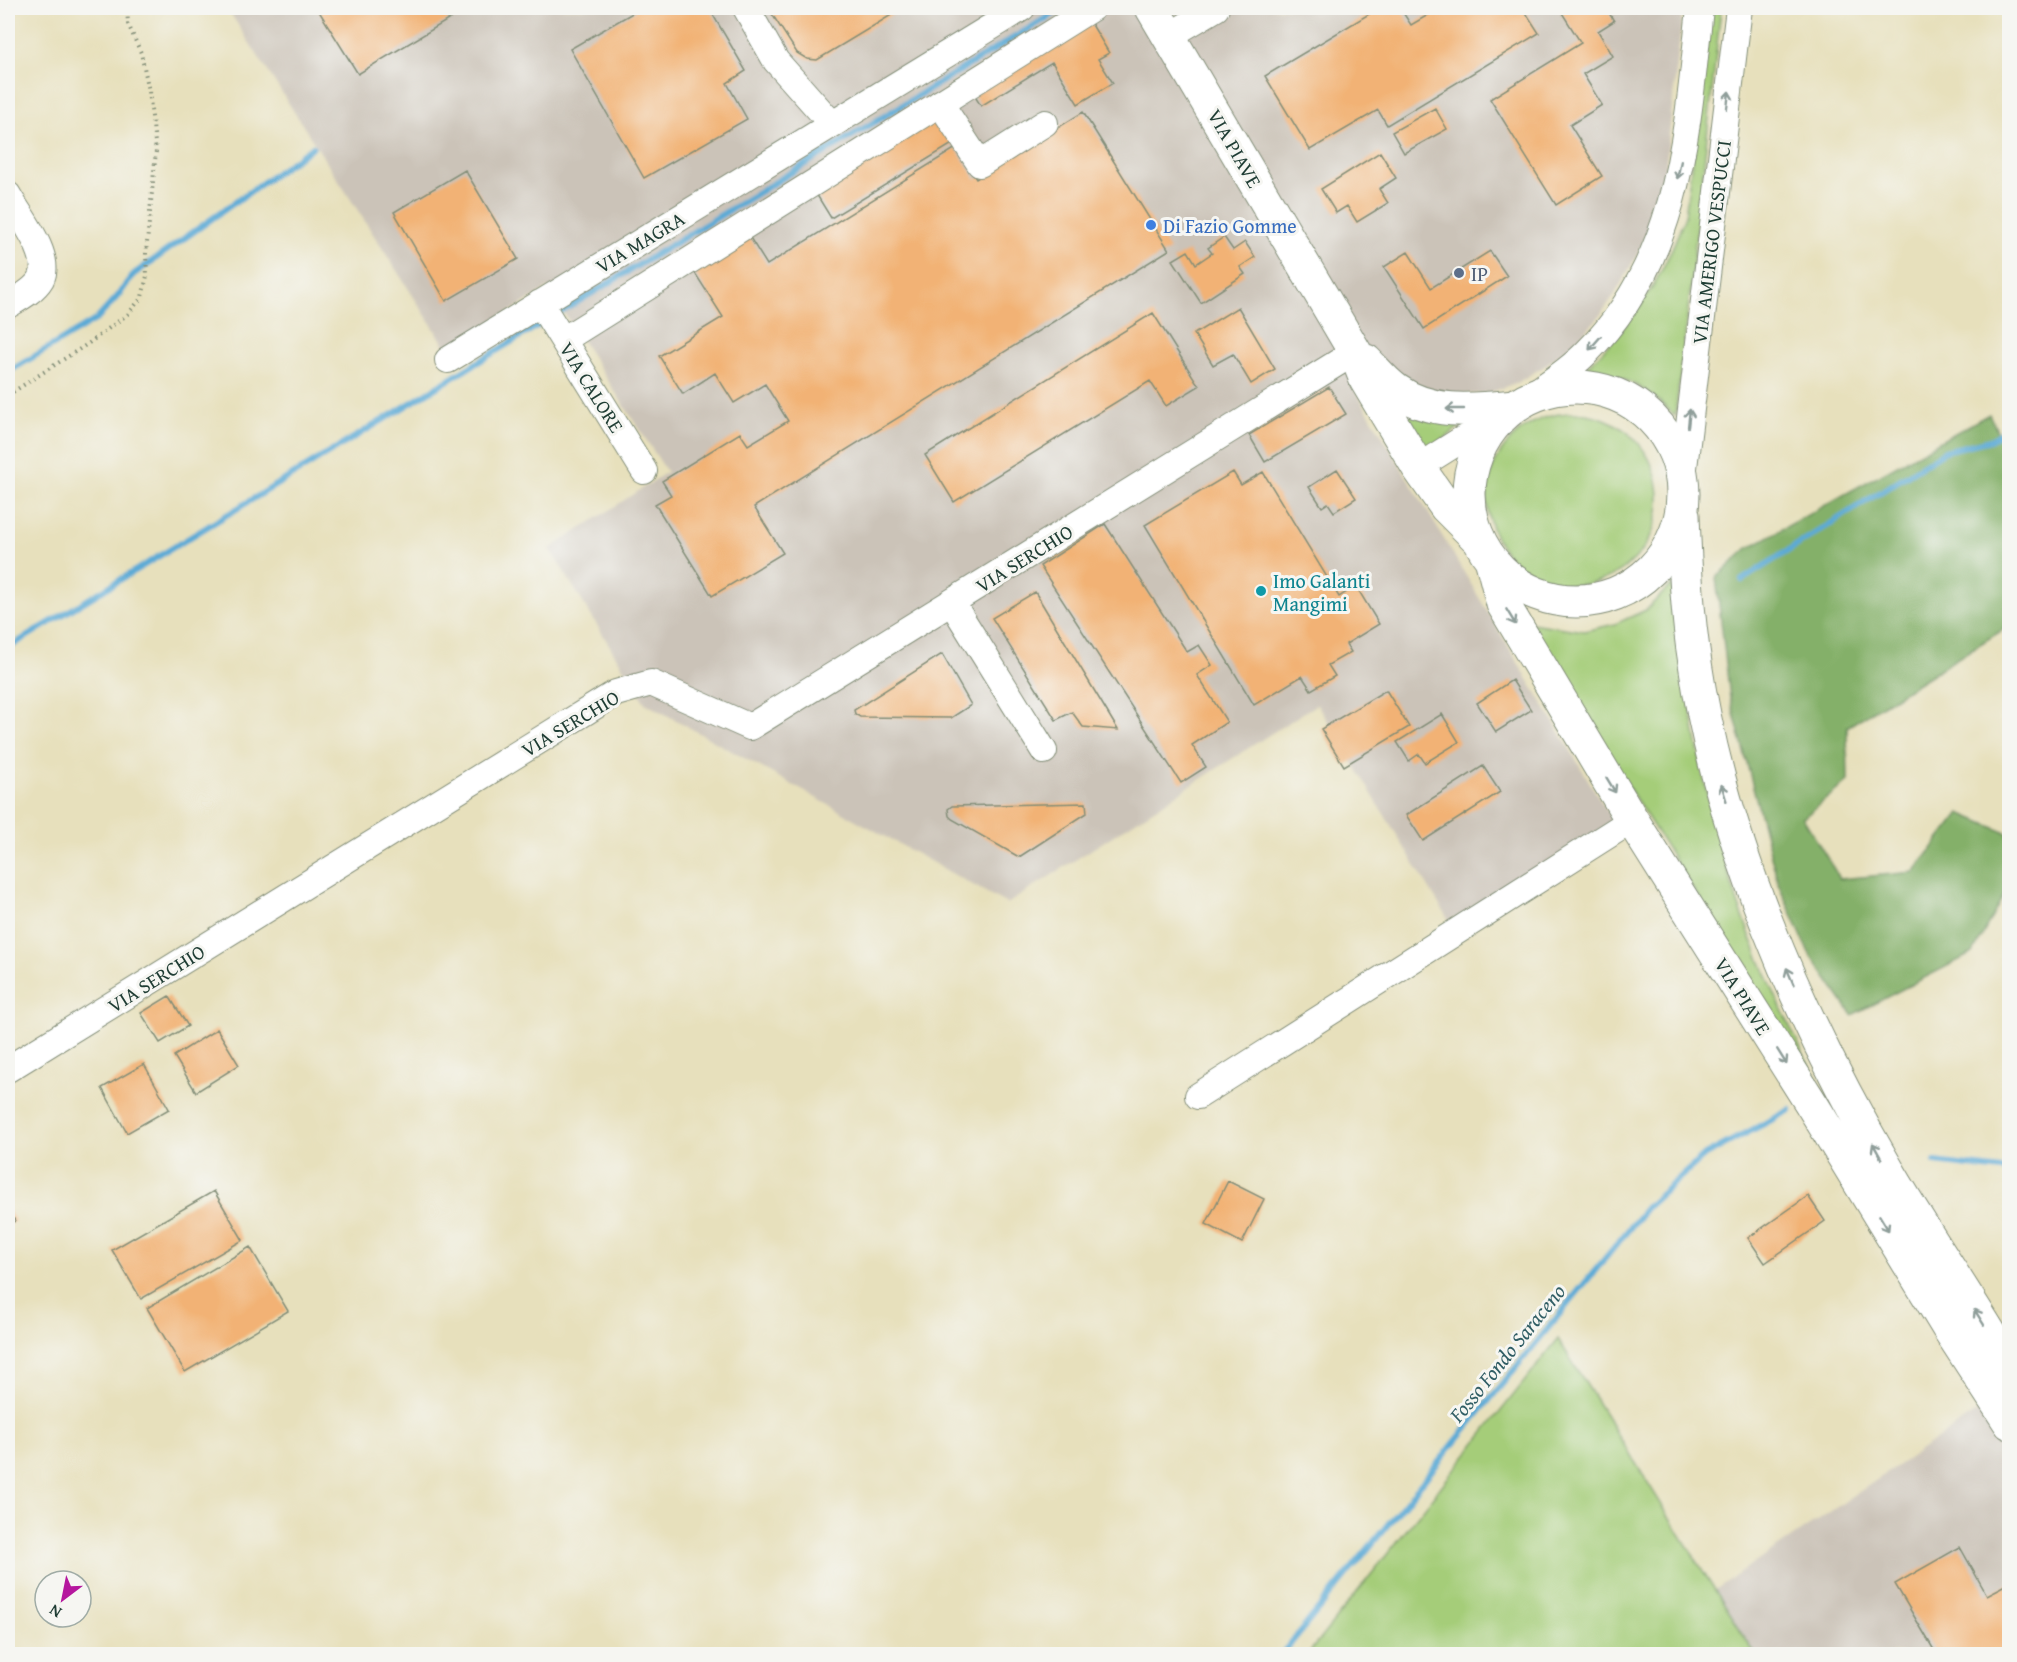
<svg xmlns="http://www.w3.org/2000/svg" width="2017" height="1662" font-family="'Gentium Book Plus',serif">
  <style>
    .industrial { fill: #cbc3b8 }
    .green { fill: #a5cd79; stroke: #628556; stroke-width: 1.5 }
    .forest { fill: #84b069; stroke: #52764e; stroke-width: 1.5 }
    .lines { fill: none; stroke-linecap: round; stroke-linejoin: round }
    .stream { stroke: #5caad6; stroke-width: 6 }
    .building { fill: #f2b274 }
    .minor-casing { stroke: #838e78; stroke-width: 28 }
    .major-casing { stroke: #838e78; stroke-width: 35 }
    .path { stroke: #838e78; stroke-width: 4; stroke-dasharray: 1.5 4.5; stroke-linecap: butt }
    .minor { stroke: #fff; stroke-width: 26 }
    .major { stroke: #fff; stroke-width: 33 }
    .oneway { stroke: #8f9e9a }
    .shop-dot { fill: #3f7fe0; stroke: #f6f6f2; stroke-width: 2 }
    .service-dot { fill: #5c6f8a; stroke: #f6f6f2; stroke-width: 2 }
    .culture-dot { fill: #0f9aa8; stroke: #f6f6f2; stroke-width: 2 }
    .labels { text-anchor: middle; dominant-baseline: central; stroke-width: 6; stroke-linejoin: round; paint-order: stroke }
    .street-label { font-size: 20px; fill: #1f3d34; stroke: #f6f6f2 }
    .shop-label { font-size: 20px; fill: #366cbe; stroke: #f6f6f2; text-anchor: start }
    .service-label { font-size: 20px; fill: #4e5e75; stroke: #f6f6f2; text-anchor: start }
    .culture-label { font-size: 20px; fill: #0d838f; stroke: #f6f6f2; text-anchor: start }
    .water-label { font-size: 21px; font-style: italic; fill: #315e65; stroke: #f6f6f2 }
  </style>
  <rect width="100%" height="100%" fill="#f6f6f2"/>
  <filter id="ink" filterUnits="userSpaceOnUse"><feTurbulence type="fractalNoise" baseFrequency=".0167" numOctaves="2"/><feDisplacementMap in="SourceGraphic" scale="12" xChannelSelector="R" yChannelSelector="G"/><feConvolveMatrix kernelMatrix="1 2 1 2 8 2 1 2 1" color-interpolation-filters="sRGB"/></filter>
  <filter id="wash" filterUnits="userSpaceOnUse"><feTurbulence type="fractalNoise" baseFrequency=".008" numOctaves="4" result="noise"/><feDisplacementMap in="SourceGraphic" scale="24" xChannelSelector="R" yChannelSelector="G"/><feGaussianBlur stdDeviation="1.35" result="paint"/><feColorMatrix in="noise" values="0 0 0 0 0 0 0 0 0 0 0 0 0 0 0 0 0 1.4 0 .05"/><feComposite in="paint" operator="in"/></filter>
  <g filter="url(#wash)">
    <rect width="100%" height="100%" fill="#e7e0bc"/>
    <path class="industrial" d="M227,8H1683L1662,199L1638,253L1615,294L1598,318L1575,342L1543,367L1518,382L1489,393L1457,395L1350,382L1614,823L1451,924L1317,704L1007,904L645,703L550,549L667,472L548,288L448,350Z
      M1981,1409L2009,1454V1654H1755L1715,1590Z"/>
    <path class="green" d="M1711,8H1721L1687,319L1675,416C1645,386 1627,377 1585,369C1633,323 1663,279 1685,216Z
      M1380,387L1470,418L1443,440L1421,454Z
      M1487 499a86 86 0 1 1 172 0a86 86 0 1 1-172 0Z
      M1672,584C1687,684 1699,783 1730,879C1755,958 1791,1031 1829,1104L1524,622L1584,631L1615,624L1646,610Z
      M1558,1339L1755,1654H1308Z"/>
    <path class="forest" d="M1989,414L2009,456V626L1847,727L1848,781L1803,818L1840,879L1914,872L1960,813L2009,834V885L1973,953L1852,1015L1809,953L1778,883L1730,698L1716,578L1748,548Z"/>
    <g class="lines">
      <path class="stream" d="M556,315L1063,8
        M8,372L97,319L117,297L134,274L313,147
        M1742,580L1945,451L1990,440L2010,428
        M8,648L544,322
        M1935,1162L2010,1171
        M1282,1654L1647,1207L1705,1155L1790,1110"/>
    </g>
    <g id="blocks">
      <path class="building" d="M317,8H468L358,74Z
        M634,8H709L746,71L727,83L747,119L644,178L570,49L636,11Z
        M770,8H903L817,60L807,59L797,53L770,11Z
        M1379,8H1400L1411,25L1440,8H1523L1539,33L1387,125L1378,110L1310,150L1265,76Z
        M1559,8H1606L1614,21L1598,31L1613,56L1583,74L1602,105L1570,125L1602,176L1556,205L1490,99L1581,43Z
        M1091,23L1109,53L1098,59L1113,83L1078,104L1052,62L981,106L974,95Z
        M1435,108L1447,129L1404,153L1392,132Z
        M1083,112L1169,250L754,507L783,553L712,596L655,504L671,495L662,481L740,433L748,445L788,421L765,384L734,403L715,373L683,394L659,356L723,317L693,270L749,236L767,265L956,148L976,179Z
        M937,117L954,143L831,218L815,192Z
        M1380,152L1396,178L1379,189L1388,203L1357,222L1347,206L1336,213L1321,189Z
        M465,170L518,259L446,301L394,212Z
        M1224,237L1233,250L1245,242L1255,257L1240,267L1245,274L1201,303L1173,260L1188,251L1196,264L1212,253L1208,248Z
        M1490,251L1507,276L1424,329L1384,267L1408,252L1431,288Z
        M1238,307L1275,369L1251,384L1233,354L1213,365L1194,334Z
        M1153,313L1199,386L1166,406L1150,381L954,502L925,455Z
        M1329,387L1346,414L1265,462L1249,435Z
        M1337,469L1356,498L1334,512L1328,503L1322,507L1309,487Z
        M1233,472L1241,485L1263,472L1339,597L1356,586L1379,624L1346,644L1351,652L1328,665L1335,676L1311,690L1302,676L1254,705L1145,525Z
        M1105,524L1187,652L1199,645L1212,665L1197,675L1227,722L1192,745L1206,767L1181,783L1040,566Z
        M1035,592L1118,730L1083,727L1072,712L1056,720L992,618Z
        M942,654L971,705L951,718L860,717L855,714L854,710Z
        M1512,680L1531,710L1496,732L1477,703Z
        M1386,690L1409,727L1344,766L1321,729Z
        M1442,714L1459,742L1425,763L1419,754L1409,761L1397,742Z
        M1483,766L1500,792L1423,841L1406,815Z
        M1086,803L1087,813L1019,857L952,819L949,816L948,809L952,806Z
        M169,996L188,1026L160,1043L141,1013Z
        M217,1029L239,1065L196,1092L174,1056Z
        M144,1064L169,1109L127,1133L102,1088Z
        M1228,1181L1264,1199L1242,1243L1206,1224Z
        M214,1191L243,1240L141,1299L112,1250Z
        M1808,1196L1825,1221L1765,1263L1748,1238Z
        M8,1209L15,1221L8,1226Z
        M250,1247L288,1311L185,1372L147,1308Z
        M1960,1547L1987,1595L2010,1583V1654H1926L1934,1650L1895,1584Z"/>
    </g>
  </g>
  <g filter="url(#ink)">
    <use href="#blocks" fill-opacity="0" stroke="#838e78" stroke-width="1.5"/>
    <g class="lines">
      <defs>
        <path id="minor" d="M746,8L776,61L832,124
          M1169,36L1216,8
          M940,103L980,164L1045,123
          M8,195C19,215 53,256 41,279C34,291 18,299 8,305
          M540,303L644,471
          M563,340L1092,8
          M448,360L1022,8
          M1530,396C1549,383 1568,371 1585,354C1680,260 1687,133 1700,8
          M1418,467L1461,440L1492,426
          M1683,476L1739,8
          M952,603L1044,751
          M8,1069L616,693L651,683L750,727L1355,352
          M1198,1096L1632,820"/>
        <path id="major" d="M1152,8L1355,352L1366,380L1418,467L1446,507L1476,537
          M1366,361C1376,371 1385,382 1396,390C1431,415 1473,410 1513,406
          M1469 494a107 107 0 1 1 214 0a107 107 0 1 1-214 0Z
          M1683,515C1685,564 1687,614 1695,663C1721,839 1798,1016 1887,1169C1926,1236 1971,1300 2010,1367
          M1492,562L1503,604L1632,820L1814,1108L1947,1326L2010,1423"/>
      </defs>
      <use href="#minor" class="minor-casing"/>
      <use href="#major" class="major-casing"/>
      <path class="path" d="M8,395L89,343L128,314L142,297L147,276L146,253L156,151L149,91L141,53L128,24L127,8"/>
      <use href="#minor" class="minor"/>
      <use href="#major" class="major"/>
    </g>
    <defs><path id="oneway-shaft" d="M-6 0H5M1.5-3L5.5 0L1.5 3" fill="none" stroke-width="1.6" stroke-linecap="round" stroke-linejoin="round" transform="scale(1.5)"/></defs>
    <g class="oneway">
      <use href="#oneway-shaft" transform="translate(1728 100) rotate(-83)"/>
      <use href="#oneway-shaft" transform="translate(1679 170) rotate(102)"/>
      <use href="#oneway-shaft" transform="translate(1595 343) rotate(131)"/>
      <use href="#oneway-shaft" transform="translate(1455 409) rotate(-180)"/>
      <use href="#oneway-shaft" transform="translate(1689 418) rotate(-84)"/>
      <use href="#oneway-shaft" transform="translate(1511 617) rotate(59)"/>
      <use href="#oneway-shaft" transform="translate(1611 785) rotate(59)"/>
      <use href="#oneway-shaft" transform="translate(1724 793) rotate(-107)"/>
      <use href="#oneway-shaft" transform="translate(1790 976) rotate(-113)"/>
      <use href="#oneway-shaft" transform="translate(1782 1057) rotate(58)"/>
      <use href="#oneway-shaft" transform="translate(1877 1151) rotate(-119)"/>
      <use href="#oneway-shaft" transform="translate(1884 1223) rotate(59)"/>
      <use href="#oneway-shaft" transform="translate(1979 1317) rotate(-122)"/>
    </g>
  </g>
  <circle class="shop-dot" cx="1151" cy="225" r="6"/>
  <circle class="service-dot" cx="1459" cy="273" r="6"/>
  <circle class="culture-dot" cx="1261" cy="591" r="6"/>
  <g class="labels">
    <g class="street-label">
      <text transform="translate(1235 148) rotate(60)">VIA PIAVE</text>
      <text transform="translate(640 242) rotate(-31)">VIA MAGRA</text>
      <text transform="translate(1711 242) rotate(-83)">VIA AMERIGO VESPUCCI</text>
      <text transform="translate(592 387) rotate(58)">VIA CALORE</text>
      <text transform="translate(1024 558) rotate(-32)">VIA SERCHIO</text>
      <text transform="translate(570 723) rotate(-31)">VIA SERCHIO</text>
      <text transform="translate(156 978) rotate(-32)">VIA SERCHIO</text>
      <text transform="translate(1743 996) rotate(58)">VIA PIAVE</text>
    </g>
    <g class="shop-label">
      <text x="1163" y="225">Di Fazio Gomme</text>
    </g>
    <g class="service-label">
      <text x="1471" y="273">IP</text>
    </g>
    <g class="culture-label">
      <text x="1273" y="580">Imo Galanti<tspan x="1273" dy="23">Mangimi</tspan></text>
    </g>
    <g class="water-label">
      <text transform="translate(1507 1353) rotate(-51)">Fosso Fondo Saraceno</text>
    </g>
  </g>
  <rect width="2017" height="1662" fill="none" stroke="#f6f6f2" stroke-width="30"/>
  <g transform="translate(63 1599) rotate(212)"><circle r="28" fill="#f6f6f2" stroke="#a0aca6" stroke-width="1.5"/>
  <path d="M0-4.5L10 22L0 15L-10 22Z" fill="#b5179e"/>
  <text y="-9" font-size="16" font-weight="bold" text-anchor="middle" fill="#1f3d34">N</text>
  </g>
</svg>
